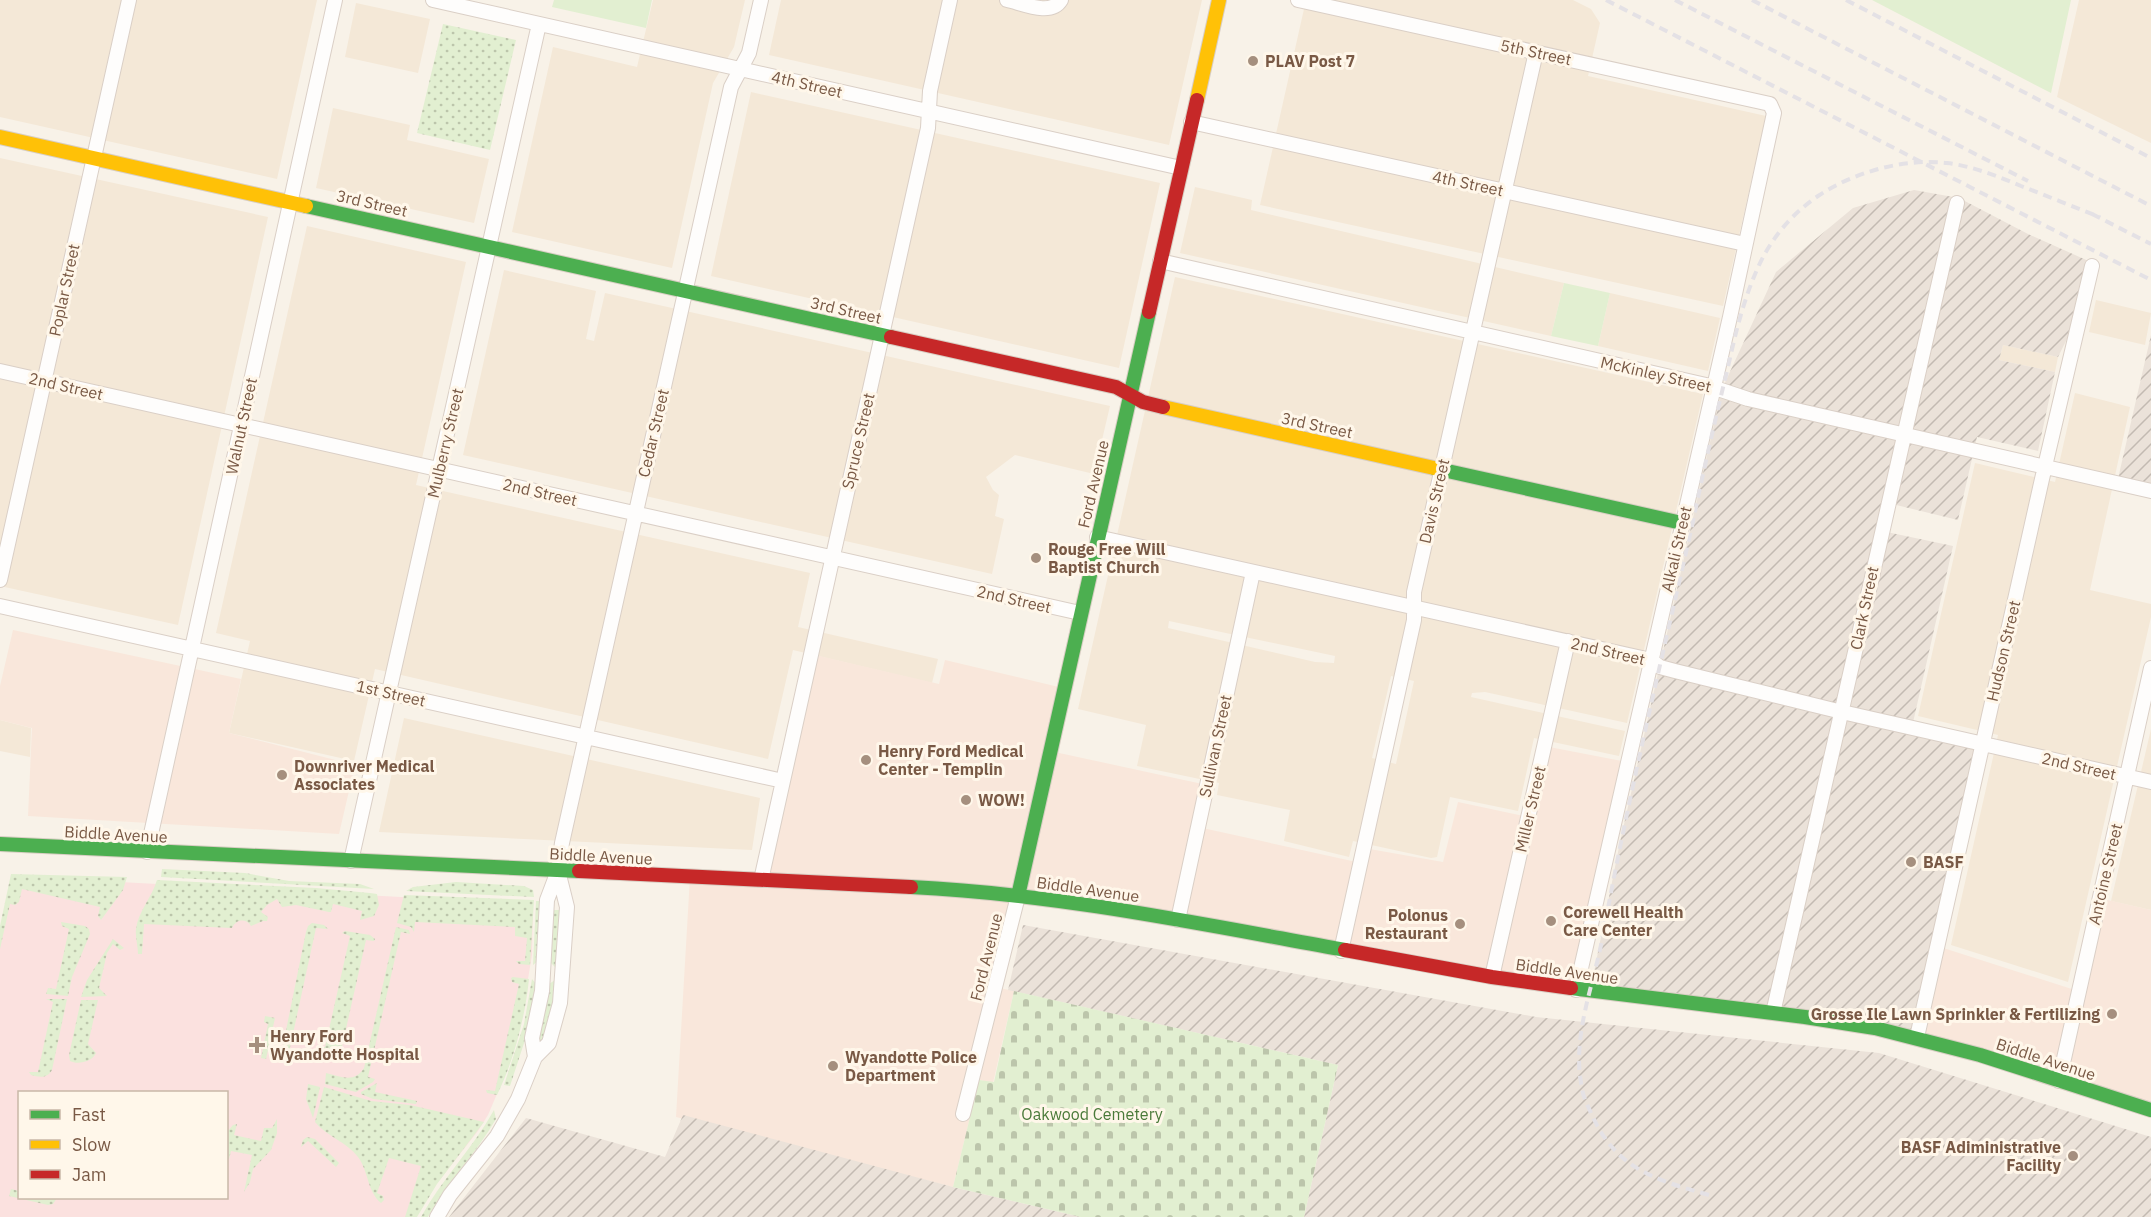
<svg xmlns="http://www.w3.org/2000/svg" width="2151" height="1217" font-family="'IBM Plex Sans',sans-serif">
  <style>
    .residential { fill: #f4e8d7; fill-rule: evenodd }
    .commercial { fill: #f9e7db }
    .industrial { fill: url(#industrial-furrows) }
    .medical { fill: #fbe1df; fill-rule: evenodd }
    .grass { fill: url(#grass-dots) }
    .cemetery { fill: url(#cemetery-stones) }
    .park { fill: #e2efd1 }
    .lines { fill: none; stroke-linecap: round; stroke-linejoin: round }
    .street-casing { stroke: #dacfc6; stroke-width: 16 }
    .fast-casing { stroke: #d8cec3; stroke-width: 16 }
    .slow-casing { stroke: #d8cec3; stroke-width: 16 }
    .jam-casing { stroke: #d8cec3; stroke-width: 16 }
    .street { stroke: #fefdfc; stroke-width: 14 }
    .fast { stroke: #4caf50; stroke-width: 14 }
    .slow { stroke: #ffc107; stroke-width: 14 }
    .jam { stroke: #c62828; stroke-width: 14 }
    .rail { stroke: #e4e1e5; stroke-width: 4; stroke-dasharray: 9 6; stroke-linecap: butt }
    .poi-dot { fill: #a58f7e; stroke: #fff7ea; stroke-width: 2 }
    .labels { text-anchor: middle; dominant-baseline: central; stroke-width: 6; stroke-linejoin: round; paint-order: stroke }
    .street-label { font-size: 16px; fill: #795945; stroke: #fff7ea }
    .poi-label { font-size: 16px; font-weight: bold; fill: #795945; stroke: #fff7ea; text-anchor: start }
    .park-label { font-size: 16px; fill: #4a7a39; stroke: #fff7ea }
  </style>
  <defs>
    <pattern id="industrial-furrows" width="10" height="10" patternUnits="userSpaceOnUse" patternTransform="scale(1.5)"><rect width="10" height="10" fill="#ebe2d9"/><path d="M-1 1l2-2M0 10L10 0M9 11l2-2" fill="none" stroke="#c3bab2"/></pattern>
    <pattern id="grass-dots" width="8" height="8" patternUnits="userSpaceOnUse" patternTransform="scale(1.5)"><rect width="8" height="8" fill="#e2efd1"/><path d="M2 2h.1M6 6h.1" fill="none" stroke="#bcc5ab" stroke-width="1.8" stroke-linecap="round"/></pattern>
    <pattern id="cemetery-stones" width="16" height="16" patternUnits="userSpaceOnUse" patternTransform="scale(1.5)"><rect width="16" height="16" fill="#e2efd1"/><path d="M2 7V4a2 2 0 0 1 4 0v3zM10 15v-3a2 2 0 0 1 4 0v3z" fill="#bcc5ab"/></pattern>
  </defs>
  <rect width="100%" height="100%" fill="#f8f2e8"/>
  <path class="residential" d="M0,0H317L277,179L0,117Z
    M653,0H745L734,47L713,83L672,268L512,232L553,47L637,67Z
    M781,0H1202L1169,145L769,55Z
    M1306,0H1573L1591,9L1600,23L1588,76L1766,116L1723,306L1260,205Z
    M2079,0H2151V143L2057,97Z
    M356,3L430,19L418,73L345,57Z
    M751,92L1160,183L1119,368L711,276Z
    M333,108L410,125L407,140L489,159L474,223L316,188Z
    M0,158L268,217L178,625L0,586Z
    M1195,187L1252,200L1251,210L1564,283L1551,336L1180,253Z
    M307,226L466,262L416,485L810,573L798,627L938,659L932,683L793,650L768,759L375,669L354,761L229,733L250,641L216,633Z
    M504,270L596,291L586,339L594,341L605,293L1110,406L1094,474L1015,455L986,477L993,490L999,495L995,516L1004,519L992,574L463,455Z
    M1175,277L1703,394L1627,723L1485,692L1472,693L1471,697L1625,731L1619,756L1534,738L1518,811L1450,797L1437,857L1431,858L1353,841L1349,857L1284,841L1290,810L1217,795L1219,783L1137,766L1146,725L1078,709ZM1169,621L1335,656L1334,663L1315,662L1168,628ZM1391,676L1414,681L1396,764L1372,758Z
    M1610,293L1720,318L1708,371L1598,346Z
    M2096,300L2151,313L2145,345L2089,332Z
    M2003,345L2058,357L2055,372L1999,360Z
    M2075,393L2130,407L2090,590L2151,604V617L2068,982L1951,945L1998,735L1918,716L1975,463L2055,482Z
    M404,718L760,798L752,850L379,832Z
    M0,720L31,728L30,757L0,751Z
    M2151,729V910L2111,901Z"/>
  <path class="commercial" d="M13,630L241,679L229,733L355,765L339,834L28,816L32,728L0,720V686Z
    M811,654L939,684L945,660L1063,688L1050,751L1207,785L1198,827L1361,863L1364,848L1443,862L1458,802L1528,817L1544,746L1627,762L1576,990L1018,896L995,987L1014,991L993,1083L979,1080L953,1187L676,1117L690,877L761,880Z
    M2099,898L2151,910V1110L1917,1037L1937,946L2078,991Z"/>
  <path class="industrial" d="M1914,190L1959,198L2028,234L2093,263L2081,311L2058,357L2003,345L1999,360L2055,372L2038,451L1977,437L1958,520L1888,503L1882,531L1953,546L1912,727L1982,743L1917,1037L1590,992L1620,842L1722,389L1776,272L1853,208Z
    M2151,335V491L2117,483Z
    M1023,925L1536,1017L1879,1053L2151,1137V1217H1304L1338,1065L1008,990Z
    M683,1115L953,1187L1081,1217H449L526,1118L665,1157Z"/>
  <path class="medical" d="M13,879L82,880L533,904L532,955L522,1015L505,1075L488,1115L478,1131L416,1210L413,1217H0V938ZM20,1092H226V1198H20Z"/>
  <path class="grass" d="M443,24L516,40L490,150L417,133Z
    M162,869L245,873L289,881L360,884L374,889L161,877Z
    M11,874L127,877L123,890L101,920L98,916L100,907L22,889L19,902L15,905L10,904L0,949V926Z
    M157,880L316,888L370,893L377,894L379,905L374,916L360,920L362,911L333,904L331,912H329L296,905L282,907L277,899L267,905L261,912L268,917L267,921H263L251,926C246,918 236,919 232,928L144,924L142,954H138C138,946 135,937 136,929C138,912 152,897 157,880Z
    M456,882L524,886L533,890L534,897L406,891L413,887Z
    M404,895L534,900L530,965L519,964L516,961H525L527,938L515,936V927L415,922L414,932L411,927L397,923Z
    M536,901H539L542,910L539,960L533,965Z
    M554,910H561L557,966L555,967L551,963Z
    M61,922L85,926L89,929L90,934L72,977L68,996L46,994L48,988L56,989L69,929L62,926Z
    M312,923L324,925L328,929L316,928L289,1052L285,1055H281L306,932L308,926Z
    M396,927L409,930L410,934L401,932L368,1077L375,1079L373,1082L356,1092L325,1084L326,1073C341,1077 355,1083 364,1068Z
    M345,931L370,935L375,939L374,941L366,940L341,1051L349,1055L316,1047H325L350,936L342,933Z
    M113,939L124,948L120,950L113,944L107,953L99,988L107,996L81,997L87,980Z
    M513,977L529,979C525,1018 514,1060 497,1095L487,1093L486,1090L495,1091L519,984L512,982L511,978Z
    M532,979L537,985L526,1037L510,1086L504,1085L524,1024Z
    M555,980L556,982L553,1008L545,1040L541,1042L538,1039L549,984Z
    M46,999H67L52,1070C47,1079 39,1077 31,1075L29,1072H38L53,1002Z
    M81,1000H98L88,1044L96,1053C92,1062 78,1065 70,1061L69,1055Z
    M265,1016L275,1018L266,1059L261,1058L268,1024L264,1022Z
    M377,1083L375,1092L417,1101L416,1104L373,1099L361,1094V1092Z
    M308,1084L320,1087L313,1118L306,1099Z
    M324,1087L371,1101L410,1105L484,1122L437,1184L417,1217H405L421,1166L389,1158L377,1193L383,1196L384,1200L381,1203C367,1191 369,1172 358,1157C347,1142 326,1136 315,1122Z
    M494,1110L496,1119C476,1154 447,1182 428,1217H421C442,1179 473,1148 494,1110Z
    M277,1119V1133L271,1150L253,1169L250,1182L244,1192L252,1155L231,1151L229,1159H227V1132L233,1125L237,1124L234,1135L261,1141L264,1128H272Z
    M307,1137L315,1139L339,1163L336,1167L308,1141L301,1147L303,1140Z
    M11,1189L19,1191L20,1198H57L53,1204L48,1205L9,1196Z"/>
  <path class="cemetery" d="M1014,991L1338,1065L1304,1217H1081L953,1187L979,1080L994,1082Z"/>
  <path class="park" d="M554,0H652L646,28L552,7Z
    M1872,0H2071L2051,93Z
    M1564,283L1610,293L1598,346L1551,336Z"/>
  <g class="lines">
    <defs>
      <path id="street" d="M433,0L1181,168
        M1007,0C1022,3 1051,17 1061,0
        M1298,0L1770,104L1774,113L1730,317L1576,990
        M1191,122L1745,244
        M1160,261L1706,385L1748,399L2151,491
        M0,371L1080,613
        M1097,537L1651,660L1660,667L1675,671L1842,712L2151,782
        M0,580L129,0
        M0,606L783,781
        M147,852L335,0
        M351,861L539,24
        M761,880L928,128L930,91L950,0
        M1178,920L1253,572
        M1341,951L1414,620V592L1536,52
        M1492,977L1568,641
        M1773,1013L1957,203
        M1917,1037L2042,479L2092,266
        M535,1057L532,1038L542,991L547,900L558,871L562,843L731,87L749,53L761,0
        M2059,1081L2151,668
        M963,1114L1018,896
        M437,1217L450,1195L497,1136L518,1099L535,1057L549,1043L560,1003L567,907L558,871"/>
      <path id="fast" d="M306,206L891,337
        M1434,468L1682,523
        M0,844L579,871
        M911,887C1057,894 1201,924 1345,950
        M1018,896L1149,312
        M1571,988L1805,1017L1875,1028L1980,1055L2151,1110"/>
      <path id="slow" d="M1197,100L1219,0
        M0,137L306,206
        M1163,407L1434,468"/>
      <path id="jam" d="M1149,312L1197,100
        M891,337L1116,387L1143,402L1163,407
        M579,871L911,887
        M1345,950L1492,977L1571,988"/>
    </defs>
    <use href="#street" class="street-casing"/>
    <use href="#fast" class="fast-casing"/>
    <use href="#slow" class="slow-casing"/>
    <use href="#jam" class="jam-casing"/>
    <use href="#street" class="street"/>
    <use href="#fast" class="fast"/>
    <use href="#slow" class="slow"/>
    <use href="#jam" class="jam"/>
    <path class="rail" d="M1606,0L2151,280
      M1675,0L2028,181
      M1752,0L2151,206
      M1846,0L2151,158
      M2092,214L2151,244
      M1709,1195C1656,1180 1616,1169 1592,1115C1588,1106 1583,1097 1582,1088C1571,1037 1594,985 1603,935C1628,798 1661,662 1692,526C1703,473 1715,420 1728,367C1735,335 1743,302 1756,272C1769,241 1790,215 1818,196C1854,172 1904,158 1947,163C1972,166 1997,176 2021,186C2047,196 2074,207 2100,217"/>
  </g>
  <g class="poi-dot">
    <circle cx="1253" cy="61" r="6"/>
    <circle cx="1036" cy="558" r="6"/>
    <circle cx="866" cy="760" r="6"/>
    <circle cx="282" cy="775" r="6"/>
    <circle cx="966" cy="800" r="6"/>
    <circle cx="1911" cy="862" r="6"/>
    <circle cx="1551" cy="921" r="6"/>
    <circle cx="1460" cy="924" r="6"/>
    <circle cx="2112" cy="1014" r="6"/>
    <path d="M254 1036h6v6h6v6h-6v6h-6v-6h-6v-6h6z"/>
    <circle cx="833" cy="1066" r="6"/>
    <circle cx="2073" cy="1156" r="6"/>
  </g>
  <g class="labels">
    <g class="street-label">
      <text transform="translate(1536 52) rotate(12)">5th Street</text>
      <text transform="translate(807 84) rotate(13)">4th Street</text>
      <text transform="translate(1468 183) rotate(12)">4th Street</text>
      <text transform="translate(372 203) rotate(13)">3rd Street</text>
      <text transform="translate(64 290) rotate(-78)">Poplar Street</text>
      <text transform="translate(846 310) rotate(13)">3rd Street</text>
      <text transform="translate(1656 374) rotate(13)">McKinley Street</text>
      <text transform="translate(66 386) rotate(13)">2nd Street</text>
      <text transform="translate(1317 425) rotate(12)">3rd Street</text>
      <text transform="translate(241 426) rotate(-78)">Walnut Street</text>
      <text transform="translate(653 433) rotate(-77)">Cedar Street</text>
      <text transform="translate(858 441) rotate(-77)">Spruce Street</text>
      <text transform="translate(445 443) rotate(-77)">Mulberry Street</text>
      <text transform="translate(1093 484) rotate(-77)">Ford Avenue</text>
      <text transform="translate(540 492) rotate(13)">2nd Street</text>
      <text transform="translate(1434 501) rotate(-77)">Davis Street</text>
      <text transform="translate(1676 549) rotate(-77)">Alkali Street</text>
      <text transform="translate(1014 599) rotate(13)">2nd Street</text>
      <text transform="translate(1864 608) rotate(-78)">Clark Street</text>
      <text transform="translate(1608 651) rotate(13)">2nd Street</text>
      <text transform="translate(2003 651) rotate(-77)">Hudson Street</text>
      <text transform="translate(391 693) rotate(13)">1st Street</text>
      <text transform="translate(1215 746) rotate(-78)">Sullivan Street</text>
      <text transform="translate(2079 766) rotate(13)">2nd Street</text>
      <text transform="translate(1530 809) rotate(-77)">Miller Street</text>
      <text transform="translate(116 834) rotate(3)">Biddle Avenue</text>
      <text transform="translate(601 856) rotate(3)">Biddle Avenue</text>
      <text transform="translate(2105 874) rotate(-77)">Antoine Street</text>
      <text transform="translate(1088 889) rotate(8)">Biddle Avenue</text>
      <text transform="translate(986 957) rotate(-76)">Ford Avenue</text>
      <text transform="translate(1567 971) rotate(8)">Biddle Avenue</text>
      <text transform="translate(2046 1059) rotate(18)">Biddle Avenue</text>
    </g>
    <g class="poi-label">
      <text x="1265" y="61">PLAV Post 7</text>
      <text x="1048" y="549">Rouge Free Will<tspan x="1048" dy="18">Baptist Church</tspan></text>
      <text x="878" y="751">Henry Ford Medical<tspan x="878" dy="18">Center - Templin</tspan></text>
      <text x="294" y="766">Downriver Medical<tspan x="294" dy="18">Associates</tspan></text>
      <text x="978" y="800">WOW!</text>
      <text x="1923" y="862">BASF</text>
      <text x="1563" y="912">Corewell Health<tspan x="1563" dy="18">Care Center</tspan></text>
      <text x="1448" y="915" text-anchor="end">Polonus<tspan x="1448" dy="18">Restaurant</tspan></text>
      <text x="2100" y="1014" text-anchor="end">Grosse Ile Lawn Sprinkler &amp; Fertilizing</text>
      <text x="270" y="1036">Henry Ford<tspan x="270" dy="18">Wyandotte Hospital</tspan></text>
      <text x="845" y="1057">Wyandotte Police<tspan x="845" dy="18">Department</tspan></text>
      <text x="2061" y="1147" text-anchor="end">BASF Adiministrative<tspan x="2061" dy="18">Facility</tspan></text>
    </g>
    <g class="park-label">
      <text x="1092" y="1114">Oakwood Cemetery</text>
    </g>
  </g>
  <rect x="18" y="1091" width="210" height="108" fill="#fff7ea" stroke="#c9b8a8" stroke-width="1.5"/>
  <rect x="30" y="1110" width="30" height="9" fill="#4caf50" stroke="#c9b8a8" stroke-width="1.5"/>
  <text x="72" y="1121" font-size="18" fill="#795945">Fast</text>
  <rect x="30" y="1140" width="30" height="9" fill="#ffc107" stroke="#c9b8a8" stroke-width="1.5"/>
  <text x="72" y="1151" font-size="18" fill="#795945">Slow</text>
  <rect x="30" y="1170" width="30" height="9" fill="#c62828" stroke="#c9b8a8" stroke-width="1.5"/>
  <text x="72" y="1181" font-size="18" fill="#795945">Jam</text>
</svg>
